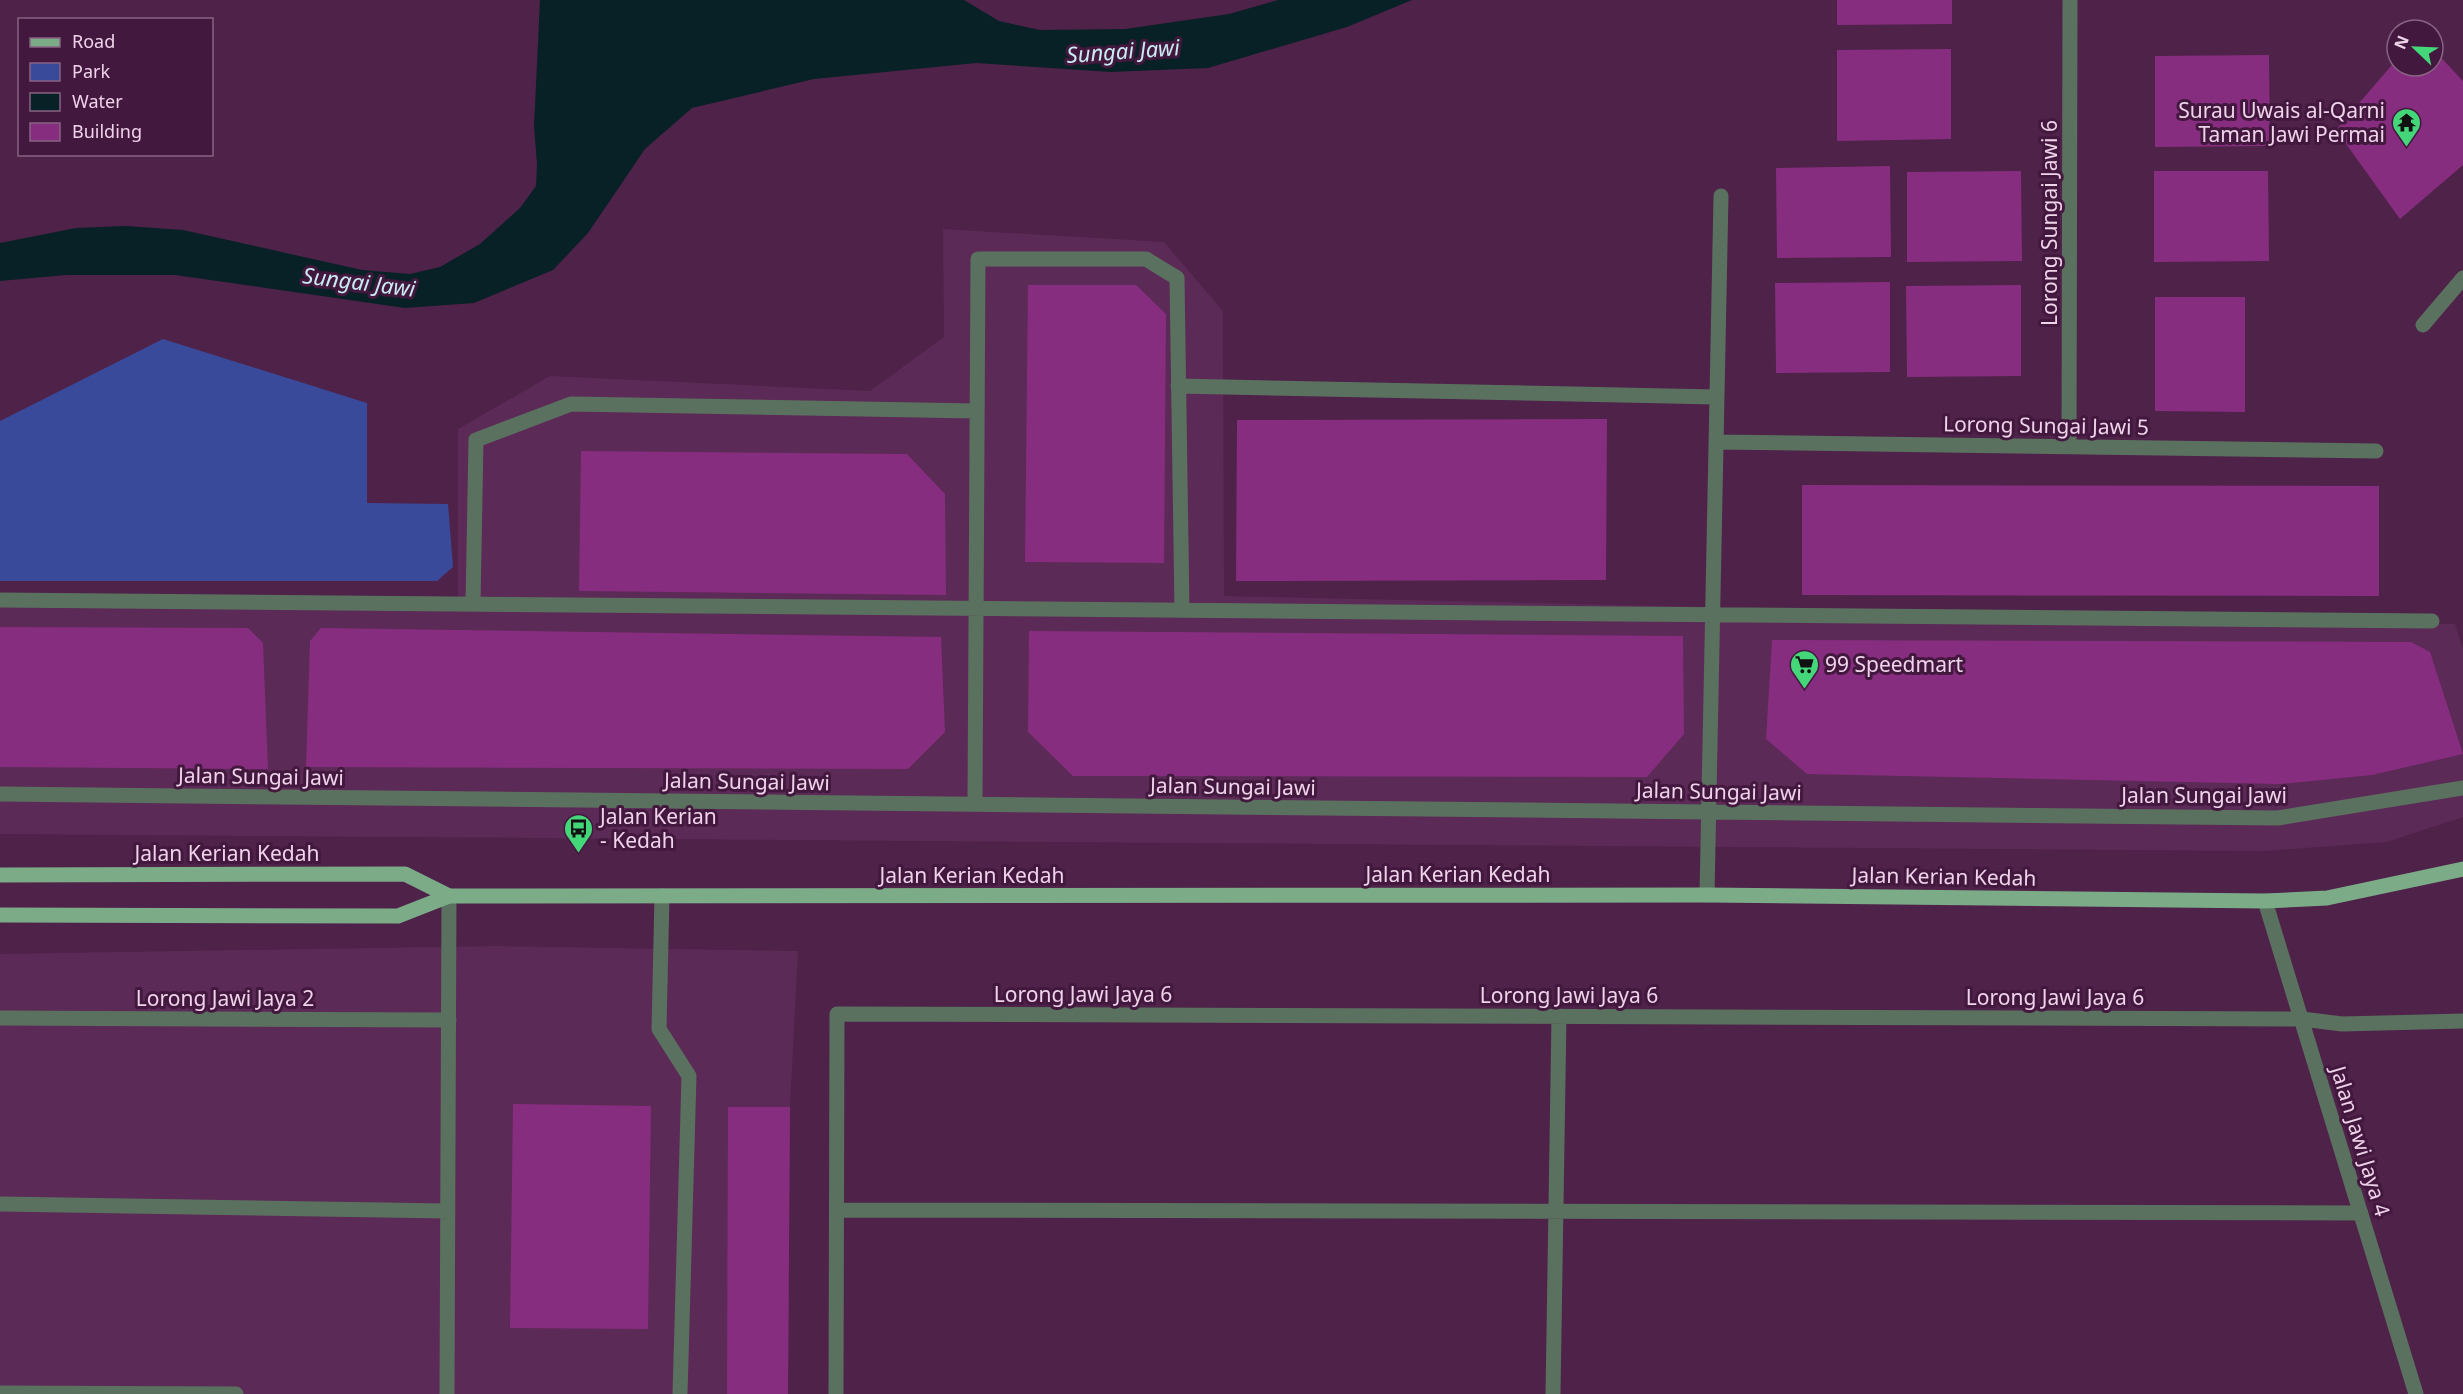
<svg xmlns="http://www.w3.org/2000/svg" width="2463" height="1394" font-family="'Noto Sans',sans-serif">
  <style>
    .built { fill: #5c2a56 }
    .green { fill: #3a4a9a }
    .water { fill: #082126 }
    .building { fill: #872d7f }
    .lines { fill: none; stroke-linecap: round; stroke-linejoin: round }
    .minor { stroke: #5a715f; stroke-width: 15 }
    .major { stroke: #7bab87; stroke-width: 15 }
    .labels { text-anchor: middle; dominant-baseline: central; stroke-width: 6; stroke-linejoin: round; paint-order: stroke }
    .poi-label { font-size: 21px; fill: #efd3ea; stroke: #43183e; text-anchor: start }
    .street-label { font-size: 21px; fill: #efd3ea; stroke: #43183e }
    .water-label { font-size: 22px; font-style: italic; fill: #c9ebf3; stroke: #43183e }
  </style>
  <rect width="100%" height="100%" fill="#4e2249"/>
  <path class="built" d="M943,229L1164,242L1223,311L1224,596L2455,624L2463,649V817L2387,842L2264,851L0,834V602L458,600V429L550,376L870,391L944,337Z
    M495,946L798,951L790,1107L788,1394H0V954Z"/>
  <path class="green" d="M163,339L367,403V503L448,504L453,567L437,581H0V421Z"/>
  <path class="water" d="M540,0H964L999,21L1040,30L1125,29L1229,14L1278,0H1412L1347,27L1208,68L1111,72L976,63L814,79L692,108L645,149L588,233L553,270L474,303L405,308L175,275H66L0,281V243L76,228L126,226L183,230L362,270L410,274L440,267L480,244L520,208L536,186L537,164L534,126Z"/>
  <path class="building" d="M1837,0H1952V24L1837,25Z
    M1951,49V139L1837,141V50Z
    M2433,49L2463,81V165L2400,219L2336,130L2397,59V66H2433Z
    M2269,55L2270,146L2155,147V56Z
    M1890,166L1891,257L1777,258L1776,168Z
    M2021,171L2022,261L1907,262V172Z
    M2154,171H2268L2269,261L2154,262Z
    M1890,282V372L1776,373L1775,283Z
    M1028,285H1136L1166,314L1164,563L1025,562Z
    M2021,285V376L1907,377L1906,286Z
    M2155,297H2245V412L2155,411Z
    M1607,419L1606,580L1236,581L1237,420Z
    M581,451L907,454L945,494L946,595L579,591Z
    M1802,485L2379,486V596L1802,595Z
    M0,627L248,628L263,643L268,769L0,767Z
    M321,628L941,637L945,732L908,769L306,767L310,641Z
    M1029,631L1683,636L1684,734L1647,777L1073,776L1028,732Z
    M1772,640L2411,642L2430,652L2463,754L2372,775L2280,784L1807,774L1766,739Z
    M513,1104L651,1106L648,1329L510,1328Z
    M728,1107H790L788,1394H727Z"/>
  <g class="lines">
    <path class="minor" d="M2423,325L2463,278
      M1178,386L1717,397
      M1716,442L2376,451
      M2069,446L2070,0
      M0,600L2432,621
      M473,604L476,440L571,404L976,411
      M0,794L2278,818L2463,788
      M975,804L978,259H1146L1177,278L1182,610
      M1707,895L1721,196
      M662,896L659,1029L689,1076L680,1394
      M2265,901L2416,1394
      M0,1018L449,1020
      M0,1204L448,1211
      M837,1210L2361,1213
      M0,1393L236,1394
      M447,1394L449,896
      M836,1394L837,1014L2302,1019L2342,1024L2463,1021
      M1553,1394L1559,1016"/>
    <path class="major" d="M0,875L405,874L449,896
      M0,915L398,916L449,896L1707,895L2265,901L2327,898L2463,869"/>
  </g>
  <defs>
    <symbol id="temple-pin" viewBox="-11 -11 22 30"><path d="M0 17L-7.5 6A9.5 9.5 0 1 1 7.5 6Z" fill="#44d77a" stroke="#43183e"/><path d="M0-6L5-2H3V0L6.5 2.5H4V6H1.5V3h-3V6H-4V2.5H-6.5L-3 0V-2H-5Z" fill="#111"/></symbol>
    <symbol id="supermarket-pin" viewBox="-11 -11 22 30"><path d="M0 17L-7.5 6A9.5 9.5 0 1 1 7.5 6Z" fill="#44d77a" stroke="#43183e"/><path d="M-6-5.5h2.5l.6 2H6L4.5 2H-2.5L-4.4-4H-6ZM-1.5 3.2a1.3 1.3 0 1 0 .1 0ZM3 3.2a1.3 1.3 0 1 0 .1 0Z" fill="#111"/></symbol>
    <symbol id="bus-pin" viewBox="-11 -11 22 30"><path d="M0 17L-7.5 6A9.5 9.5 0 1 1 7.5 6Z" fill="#44d77a" stroke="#43183e"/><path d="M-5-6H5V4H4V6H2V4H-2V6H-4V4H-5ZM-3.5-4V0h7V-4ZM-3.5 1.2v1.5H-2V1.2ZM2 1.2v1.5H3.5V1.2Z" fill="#111"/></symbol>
  </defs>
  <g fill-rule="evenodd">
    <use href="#temple-pin" x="2390" y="106" width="33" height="45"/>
    <use href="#supermarket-pin" x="1788" y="648" width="33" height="45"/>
    <use href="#bus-pin" x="562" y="812" width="33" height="45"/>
  </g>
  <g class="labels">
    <g class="poi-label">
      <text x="2385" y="110" text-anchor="end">Surau Uwais al-Qarni<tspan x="2385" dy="24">Taman Jawi Permai</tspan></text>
      <text x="1825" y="664">99 Speedmart</text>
      <text x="600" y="816">Jalan Kerian<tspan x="600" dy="24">- Kedah</tspan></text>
    </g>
    <g class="street-label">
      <text transform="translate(2049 223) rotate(-90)">Lorong Sungai Jawi 6</text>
      <text transform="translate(2046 425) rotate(1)">Lorong Sungai Jawi 5</text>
      <text transform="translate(261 776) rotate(1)">Jalan Sungai Jawi</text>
      <text transform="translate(747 781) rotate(1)">Jalan Sungai Jawi</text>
      <text transform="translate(1233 786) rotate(1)">Jalan Sungai Jawi</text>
      <text transform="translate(1719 791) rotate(1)">Jalan Sungai Jawi</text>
      <text x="2204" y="795">Jalan Sungai Jawi</text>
      <text x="227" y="853">Jalan Kerian Kedah</text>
      <text x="1458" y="874">Jalan Kerian Kedah</text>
      <text x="972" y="875">Jalan Kerian Kedah</text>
      <text transform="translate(1944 876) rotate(1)">Jalan Kerian Kedah</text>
      <text x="1083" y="994">Lorong Jawi Jaya 6</text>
      <text x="1569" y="995">Lorong Jawi Jaya 6</text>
      <text x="2055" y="997">Lorong Jawi Jaya 6</text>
      <text x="225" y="998">Lorong Jawi Jaya 2</text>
      <text transform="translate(2361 1141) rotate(73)">Jalan Jawi Jaya 4</text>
    </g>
    <g class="water-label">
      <text transform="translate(1123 50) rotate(-4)">Sungai Jawi</text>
      <text transform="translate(359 281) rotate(7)">Sungai Jawi</text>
    </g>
  </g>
  <rect x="18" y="18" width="195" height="138" fill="#43183e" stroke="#886383" stroke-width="1.5"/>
  <rect x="30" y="38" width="30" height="9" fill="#7bab87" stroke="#886383" stroke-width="1.5"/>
  <text x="72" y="48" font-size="18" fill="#efd3ea">Road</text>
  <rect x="30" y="63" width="30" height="18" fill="#3a4a9a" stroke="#886383" stroke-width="1.5"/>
  <text x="72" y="78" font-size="18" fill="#efd3ea">Park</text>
  <rect x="30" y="93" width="30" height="18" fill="#082126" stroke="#886383" stroke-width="1.5"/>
  <text x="72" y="108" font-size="18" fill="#efd3ea">Water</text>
  <rect x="30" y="123" width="30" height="18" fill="#872d7f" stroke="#886383" stroke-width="1.5"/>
  <text x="72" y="138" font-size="18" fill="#efd3ea">Building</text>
  <g transform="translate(2415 48) rotate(293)"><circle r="28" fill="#43183e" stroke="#886383" stroke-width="1.5"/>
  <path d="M0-4.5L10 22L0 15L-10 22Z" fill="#44d77a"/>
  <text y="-9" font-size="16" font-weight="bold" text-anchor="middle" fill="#efd3ea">N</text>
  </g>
</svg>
